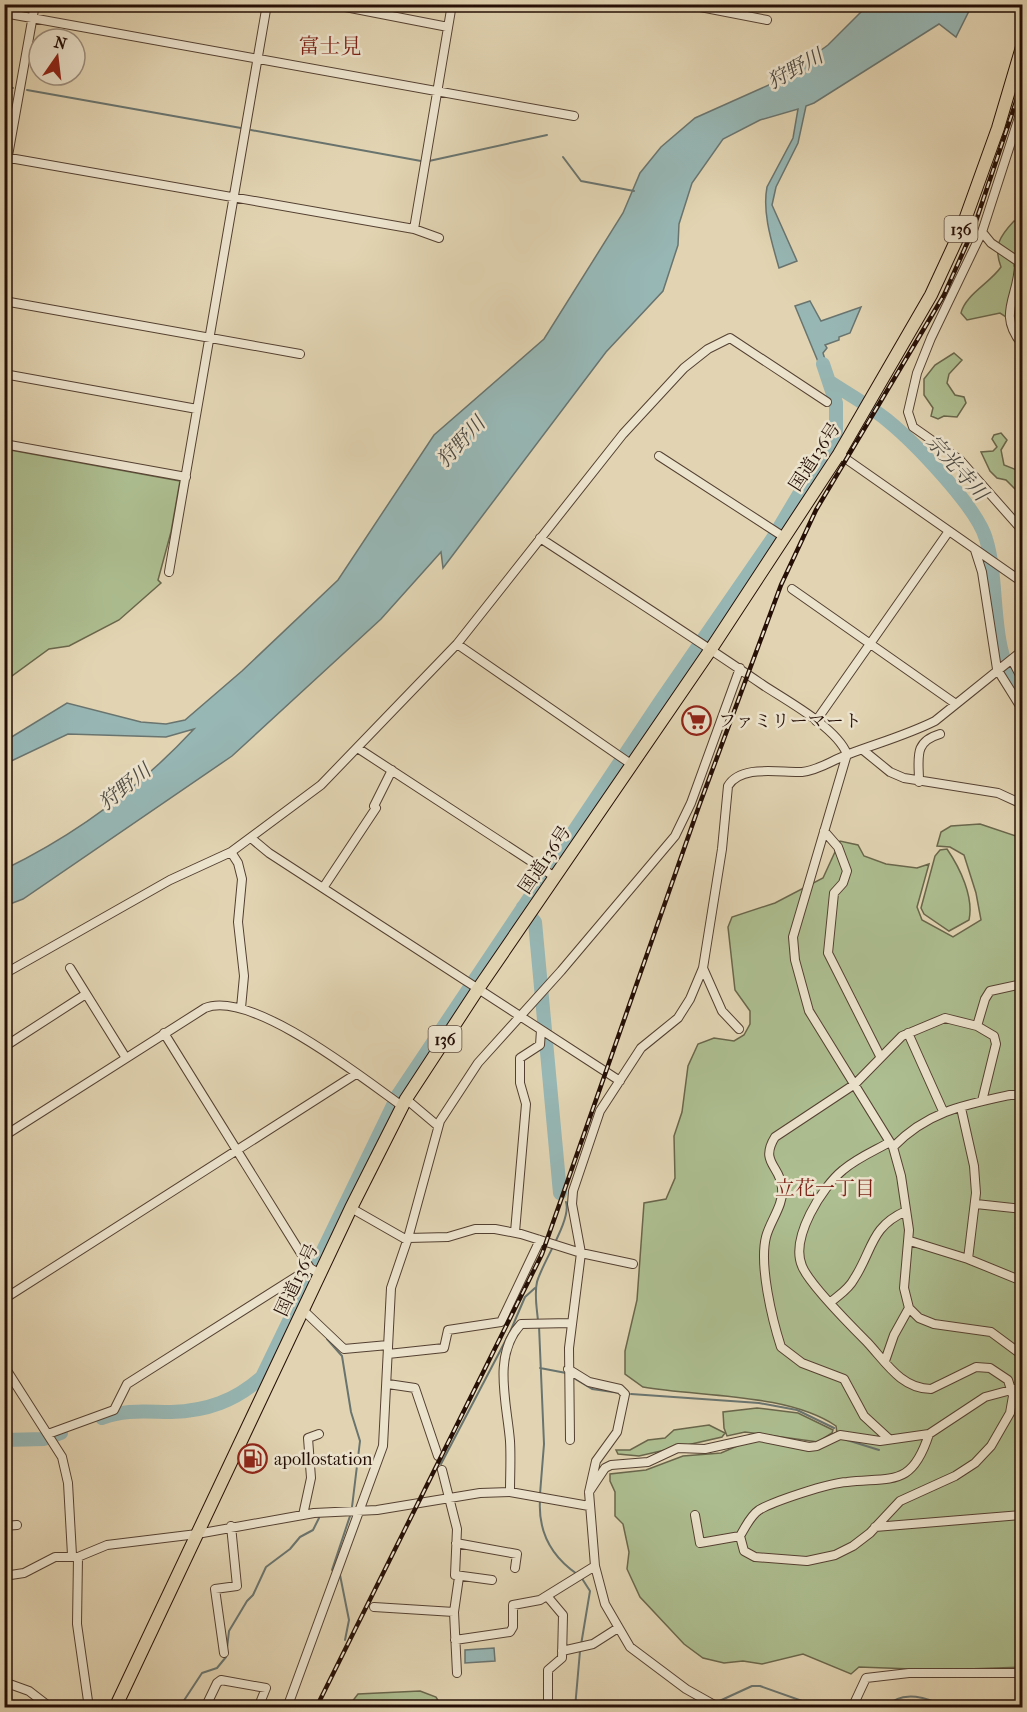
<svg xmlns="http://www.w3.org/2000/svg" width="1027" height="1712" font-family="'IM FELL French Canon','Noto Serif JP',serif">
  <style>
    .green { fill: #adbe90; stroke: #69664b; stroke-width: 1.5 }
    .water { fill: #97b7b5; stroke: #69746f; stroke-width: 1.5 }
    .lines { fill: none; stroke-linecap: round; stroke-linejoin: round }
    .stream { stroke: #69746f; stroke-width: 2 }
    .river { stroke: #97b7b5; stroke-width: 14 }
    .minor-casing { stroke: #544031; stroke-width: 10 }
    .highway-casing { stroke: #250f06; stroke-width: 14 }
    .minor { stroke: #ece3cd; stroke-width: 8 }
    .highway { stroke: #e2d4b2; stroke-width: 12 }
    .rail-casing { stroke: #250f06; stroke-width: 4.5 }
    .rail { stroke: #ece3cd; stroke-width: 2; stroke-dasharray: 7; stroke-linecap: butt }
    .labels { text-anchor: middle; dominant-baseline: central; stroke-width: 5; stroke-linejoin: round; paint-order: stroke }
    .shield { fill: #ece3cd; stroke: #614f42; stroke-width: 1.5 }
    .shield-label { font-size: 16px; font-weight: bold; fill: #250f06 }
    .street-label { font-size: 18px; fill: #250f06; stroke: #ece3cd }
    .poi-label { font-size: 18px; fill: #250f06; stroke: #ece3cd; text-anchor: start }
    .water-label { font-size: 20px; font-style: italic; fill: #4d4a43; stroke: #ece3cd }
    .neighbourhood-label { font-size: 20px; fill: #7a1f14; stroke: #ece3cd }
    .quarter-label { font-size: 21px; fill: #7a1f14; stroke: #ece3cd }
  </style>
  <rect width="100%" height="100%" fill="#e2d4b2"/>
  <filter id="stains"><feTurbulence type="fractalNoise" baseFrequency=".00333" numOctaves="4"/><feColorMatrix values="0 0 0 0 .2 0 0 0 0 .09 0 0 0 0 .02 0 0 0 .5 -.17"/></filter>
  <radialGradient id="worn" r=".72"><stop offset=".6" stop-color="#630" stop-opacity="0"/><stop offset="1" stop-color="#630" stop-opacity=".3"/></radialGradient>
  <path class="green" d="M1014,221L1021,222L1022,234L1014,266L1022,271V332L1020,326L1000,313L967,320L961,313C965,295 990,283 1001,267C993,246 1000,236 1014,221Z
    M954,353L962,360L949,374L947,383L955,395L964,397L966,403L957,417L944,416L938,419L931,416L933,408L924,395V379L935,365Z
    M1001,433L1007,440L1001,450L1004,465L1022,472V496L1006,480L997,478L990,471L981,452L993,451L997,447L992,439L994,435Z
    M5,449L180,481L171,532L158,580L161,583L119,620L69,646L49,649L5,681Z
    M980,824L1022,838V1667L938,1670L859,1667L851,1674L803,1654L762,1664L743,1661L724,1663L703,1658L684,1644L640,1597L627,1569L629,1552L623,1524L615,1516V1492L610,1481V1474L646,1470L683,1456L721,1453L749,1441L765,1440L796,1447L826,1445L837,1433L836,1426C787,1393 700,1397 643,1387L625,1374V1351L637,1300L644,1203L666,1199L675,1178L674,1136L682,1112L688,1066L698,1044L714,1038L734,1041L744,1035L750,1024V1011L735,990L728,927L732,917L775,903L823,878L840,841L858,845L864,856L886,864L917,868L929,864L917,907L922,920L953,937L981,920L976,893L964,855L950,847L937,846L941,832L951,826Z
    M947,849C960,868 974,897 969,920L949,931L924,914L921,908L935,856L940,850Z
    M757,1408L798,1413L833,1430L832,1433L818,1442L745,1432L727,1436L724,1428L723,1412Z
    M709,1425L725,1433L722,1437L639,1456L618,1454L616,1450H630L648,1440L665,1438L674,1430Z
    M420,1691L436,1697L442,1707H348L358,1694Z"/>
  <path class="water" d="M869,4L972,5L956,37L939,24L814,103L806,106L798,143L776,187L772,205L797,261L779,268C772,243 762,213 767,187L793,138L798,109L760,120L723,139L692,183L679,224L678,245L663,291L606,352L443,568L441,552L381,619L232,756L23,899L5,906V869C75,835 140,787 194,729L166,737L68,734L5,764V741L67,703L141,722L166,724L185,720L242,671L338,580L434,435L544,339L623,213L640,173L661,147L695,118L780,80L828,45Z
    M810,301L821,321L861,307L850,333L839,337V340L825,345L827,348L823,353L831,380L826,381L795,306Z
    M494,1648L495,1661L465,1663V1650Z"/>
  <g class="lines">
    <path class="stream" d="M4,86L13,88
      M27,90L241,128
      M251,130L421,161
      M563,157L581,181L634,191
      M429,161L547,135
      M538,1321C537,1309 534,1294 537,1282C542,1263 572,1219 566,1202
      M539,1326L544,1444L540,1494
      M327,1339L342,1356L351,1412L360,1441L352,1507
      M540,1368L566,1373
      M572,1377L592,1389L620,1393
      M631,1394L759,1403L797,1410L834,1428
      M847,1440L879,1450
      M441,1464L510,1332L525,1297L535,1288
      M540,1500C538,1532 551,1556 577,1574
      M332,1570L351,1513
      M340,1575L349,1620L345,1640
      M581,1645L590,1591L581,1577
      M715,1703L752,1686H760L822,1708
      M179,1708L202,1673L217,1668L226,1657L229,1631L247,1601L253,1595L266,1567L290,1549L300,1537L313,1530L319,1518
      M575,1708L580,1651
      M884,1708C903,1688 928,1698 949,1708"/>
    <path class="river" d="M830,382C848,394 870,406 887,420C914,442 977,507 986,539C1001,588 987,652 1022,694
      M523,907L535,922L560,1193
      M102,1418C125,1409 147,1412 171,1412C207,1411 235,1401 262,1377L398,1095L660,702L773,538L836,432V403L823,364
      M4,1440L44,1439L61,1433"/>
    <defs>
      <path id="minor" d="M330,4L448,27
        M685,4L767,20
        M4,13L574,116
        M1022,108L982,232L931,338L917,373L908,412L913,427L960,460L1022,530
        M4,157L414,229L439,238
        M4,178L35,4
        M414,229L452,4
        M982,232L991,243L1019,262C1020,296 996,313 1022,344
        M4,301L300,354
        M4,374L197,409
        M1022,431V459
        M4,444L186,477
        M839,454L1022,582
        M659,456L784,537
        M540,538C615,587 690,635 763,685C787,701 836,727 847,754L793,937L795,960L809,1011L893,1147L901,1176L909,1230L904,1288L909,1308L919,1318L934,1324L991,1332L1022,1355
        M975,550L982,572L997,669L1022,709
        M169,572L267,4
        M792,589L956,704
        M457,644L631,764
        M1012,660L1022,679
        M816,721L949,531
        M359,749L555,877
        M863,750L890,772L904,778L998,793L1022,804
        M919,782C919,758 913,742 940,734
        M824,831L838,847L847,871L843,883L834,893L828,953L880,1056
        M251,838L269,853L620,1081
        M231,852L238,863L242,879L238,922L244,976L241,1008
        M323,888L376,808L374,806L392,770
        M70,968L126,1058
        M703,968L722,1011L739,1029
        M4,974L170,880L231,852L321,785L457,644L623,434L684,368L708,349L730,338L827,402
        M977,1026L985,999L990,991L1022,984
        M164,1033L310,1268L315,1271
        M908,1033L943,1111
        M4,1047L86,994
        M406,1099L438,1126
        M961,1108L974,1166L976,1193L968,1259
        M4,1136L205,1008C251,989 364,1079 402,1106
        M893,1147C927,1112 963,1105 1010,1095H1018L1022,1100
        M976,1204L1022,1209
        M351,1208L407,1240
        M515,1232L526,1104L520,1083V1058L540,1045L541,1030
        M408,1238L448,1237L475,1229H495L521,1234L581,1253L633,1264
        M910,1241L968,1259L1022,1281
        M4,1299L356,1074
        M831,1302C839,1295 849,1289 854,1279C873,1250 870,1227 906,1211
        M303,1310L344,1349L388,1345
        M388,1354L444,1348L448,1330L501,1322L540,1240
        M885,1361L894,1335L909,1308
        M4,1366L62,1457L68,1483L72,1555
        M568,1369L589,1382L620,1389L625,1394L617,1432L596,1461L589,1492L595,1566L605,1604L630,1647L686,1689L718,1707L727,1708
        M388,1384L415,1388L438,1456
        M48,1434L114,1410L127,1384L310,1268
        M889,1439L864,1416L844,1379L802,1363L781,1347C772,1319 759,1265 766,1237C770,1221 784,1205 782,1188C781,1166 759,1163 775,1137L855,1084L902,1036L945,1018L977,1026L994,1036L996,1044L982,1101
        M570,1440L569,1348L581,1253L572,1204L573,1191L600,1111L641,1048L678,1018L690,999L703,968L722,849L728,786C741,764 780,773 802,772C820,770 832,760 849,754C878,743 907,735 935,721L1022,651
        M442,1470L457,1529L455,1575L492,1580
        M510,1492C510,1475 511,1458 510,1441C507,1403 492,1355 521,1324L571,1323
        M589,1492L605,1468L611,1465L648,1462L678,1448L705,1449L759,1437L809,1447L817,1446L840,1435L880,1441L929,1434L985,1397L1022,1387
        M303,1515L311,1478L308,1438L319,1434
        M695,1515L700,1543L740,1536C745,1528 750,1516 759,1510C774,1501 829,1483 847,1482C893,1477 912,1487 929,1434
        M4,1526L17,1525
        M875,1527L1022,1515
        M740,1536L744,1551L755,1557L807,1561L835,1555L853,1546L870,1533L900,1501L955,1476L975,1463L991,1446L1010,1413L1013,1396L1008,1380L990,1368L976,1367L931,1389C901,1389 885,1361 867,1342C851,1326 809,1284 802,1266C790,1238 822,1187 843,1170C857,1158 874,1151 890,1142
        M456,1543L517,1554L515,1568
        M78,1557L77,1624L89,1708
        M4,1576L24,1573L55,1557H78L107,1545L197,1534L314,1513L377,1510L480,1493L510,1492L589,1506
        M547,1596L563,1615L562,1658L548,1670V1708
        M374,1607L454,1612
        M455,1640L510,1632L513,1627V1605L540,1600L595,1566
        M562,1651L593,1644L618,1628
        M224,1653L215,1589L237,1586L231,1526
        M457,1673L454,1612L459,1577
        M4,1682L29,1691L51,1708
        M205,1708L217,1683L221,1680L266,1688L258,1708
        M287,1708L383,1446L391,1288L408,1238L440,1121L478,1063L561,971L675,836L691,803L740,668
        M852,1708L866,1678L909,1673H1022"/>
      <path id="highway" d="M115,1708L351,1208L406,1099L478,989L711,649L839,454L931,295L962,228L998,128L1022,47"/>
    </defs>
    <use href="#minor" class="minor-casing"/>
    <use href="#highway" class="highway-casing"/>
    <use href="#minor" class="minor"/>
    <use href="#highway" class="highway"/>
    <defs>
      <path id="rail" d="M316,1708L542,1254L699,806L781,585L816,510L944,295L973,230L1022,84"/>
    </defs>
    <use href="#rail" class="rail-casing"/>
    <use href="#rail" class="rail"/>
  </g>
  <defs>
    <symbol id="supermarket-ring" viewBox="-11 -11 22 22"><circle r="9.5" fill="#ece3cd" stroke="#8f2418" stroke-width="1.5"/><path d="M-6-5.5h2.5l.6 2H6L4.5 2H-2.5L-4.4-4H-6ZM-1.5 3.2a1.3 1.3 0 1 0 .1 0ZM3 3.2a1.3 1.3 0 1 0 .1 0Z" fill="#8f2418"/></symbol>
    <symbol id="fuel-ring" viewBox="-11 -11 22 22"><circle r="9.5" fill="#ece3cd" stroke="#8f2418" stroke-width="1.5"/><path d="M-5.5-6h7V0h2V4h1.3V-2.5L3-4.5l.8-.8L6-3V5H2.5V1h-1V6h-7ZM-4.2-4.7v3.2H.2V-4.7Z" fill="#8f2418"/></symbol>
  </defs>
  <g fill-rule="evenodd">
    <use href="#supermarket-ring" x="680" y="704" width="33" height="33"/>
    <use href="#fuel-ring" x="236" y="1442" width="33" height="33"/>
  </g>
  <g class="labels">
    <g class="shield">
      <rect x="944.5" y="216" width="33" height="26" rx="4.5"/>
      <rect x="428.5" y="1026" width="33" height="26" rx="4.5"/>
    </g>
    <g class="shield-label">
      <text x="961" y="229">136</text>
      <text x="445" y="1039">136</text>
    </g>
    <g class="street-label">
      <text transform="translate(815 457) rotate(-57)">国道136号</text>
      <text transform="translate(545 860) rotate(-56)">国道136号</text>
      <text transform="translate(297 1280) rotate(-65)">国道136号</text>
    </g>
    <g class="poi-label">
      <text x="718" y="721">ファミリーマート</text>
      <text x="274" y="1459">apollostation</text>
    </g>
    <g class="water-label">
      <text transform="translate(795 69) rotate(-29)">狩野川</text>
      <text transform="translate(461 442) rotate(-47)">狩野川</text>
      <text transform="translate(957 468) rotate(48)">宗光寺川</text>
      <text transform="translate(125 787) rotate(-39)">狩野川</text>
    </g>
    <g class="neighbourhood-label">
      <text x="825" y="1188">立花一丁目</text>
    </g>
    <g class="quarter-label">
      <text x="330" y="46">富士見</text>
    </g>
  </g>
  <rect width="1027" height="1712" fill="none" stroke="#e2d4b2" stroke-width="24"/>
  <rect x="6" y="6" width="1015" height="1700" fill="none" stroke="#250f06" stroke-width="3"/>
  <rect x="12" y="12" width="1003" height="1688" fill="none" stroke="#250f06" stroke-width="1.5"/>
  <g transform="translate(57 57) rotate(14)"><circle r="28" fill="#ece3cd" stroke="#9c8e7d" stroke-width="1.5"/>
  <path d="M0-4.5L10 22L0 15L-10 22Z" fill="#8f2418"/>
  <text y="-9" font-size="16" font-weight="bold" text-anchor="middle" fill="#250f06">N</text>
  </g>
  <rect width="100%" height="100%" filter="url(#stains)"/>
  <rect width="100%" height="100%" fill="url(#worn)"/>
</svg>
